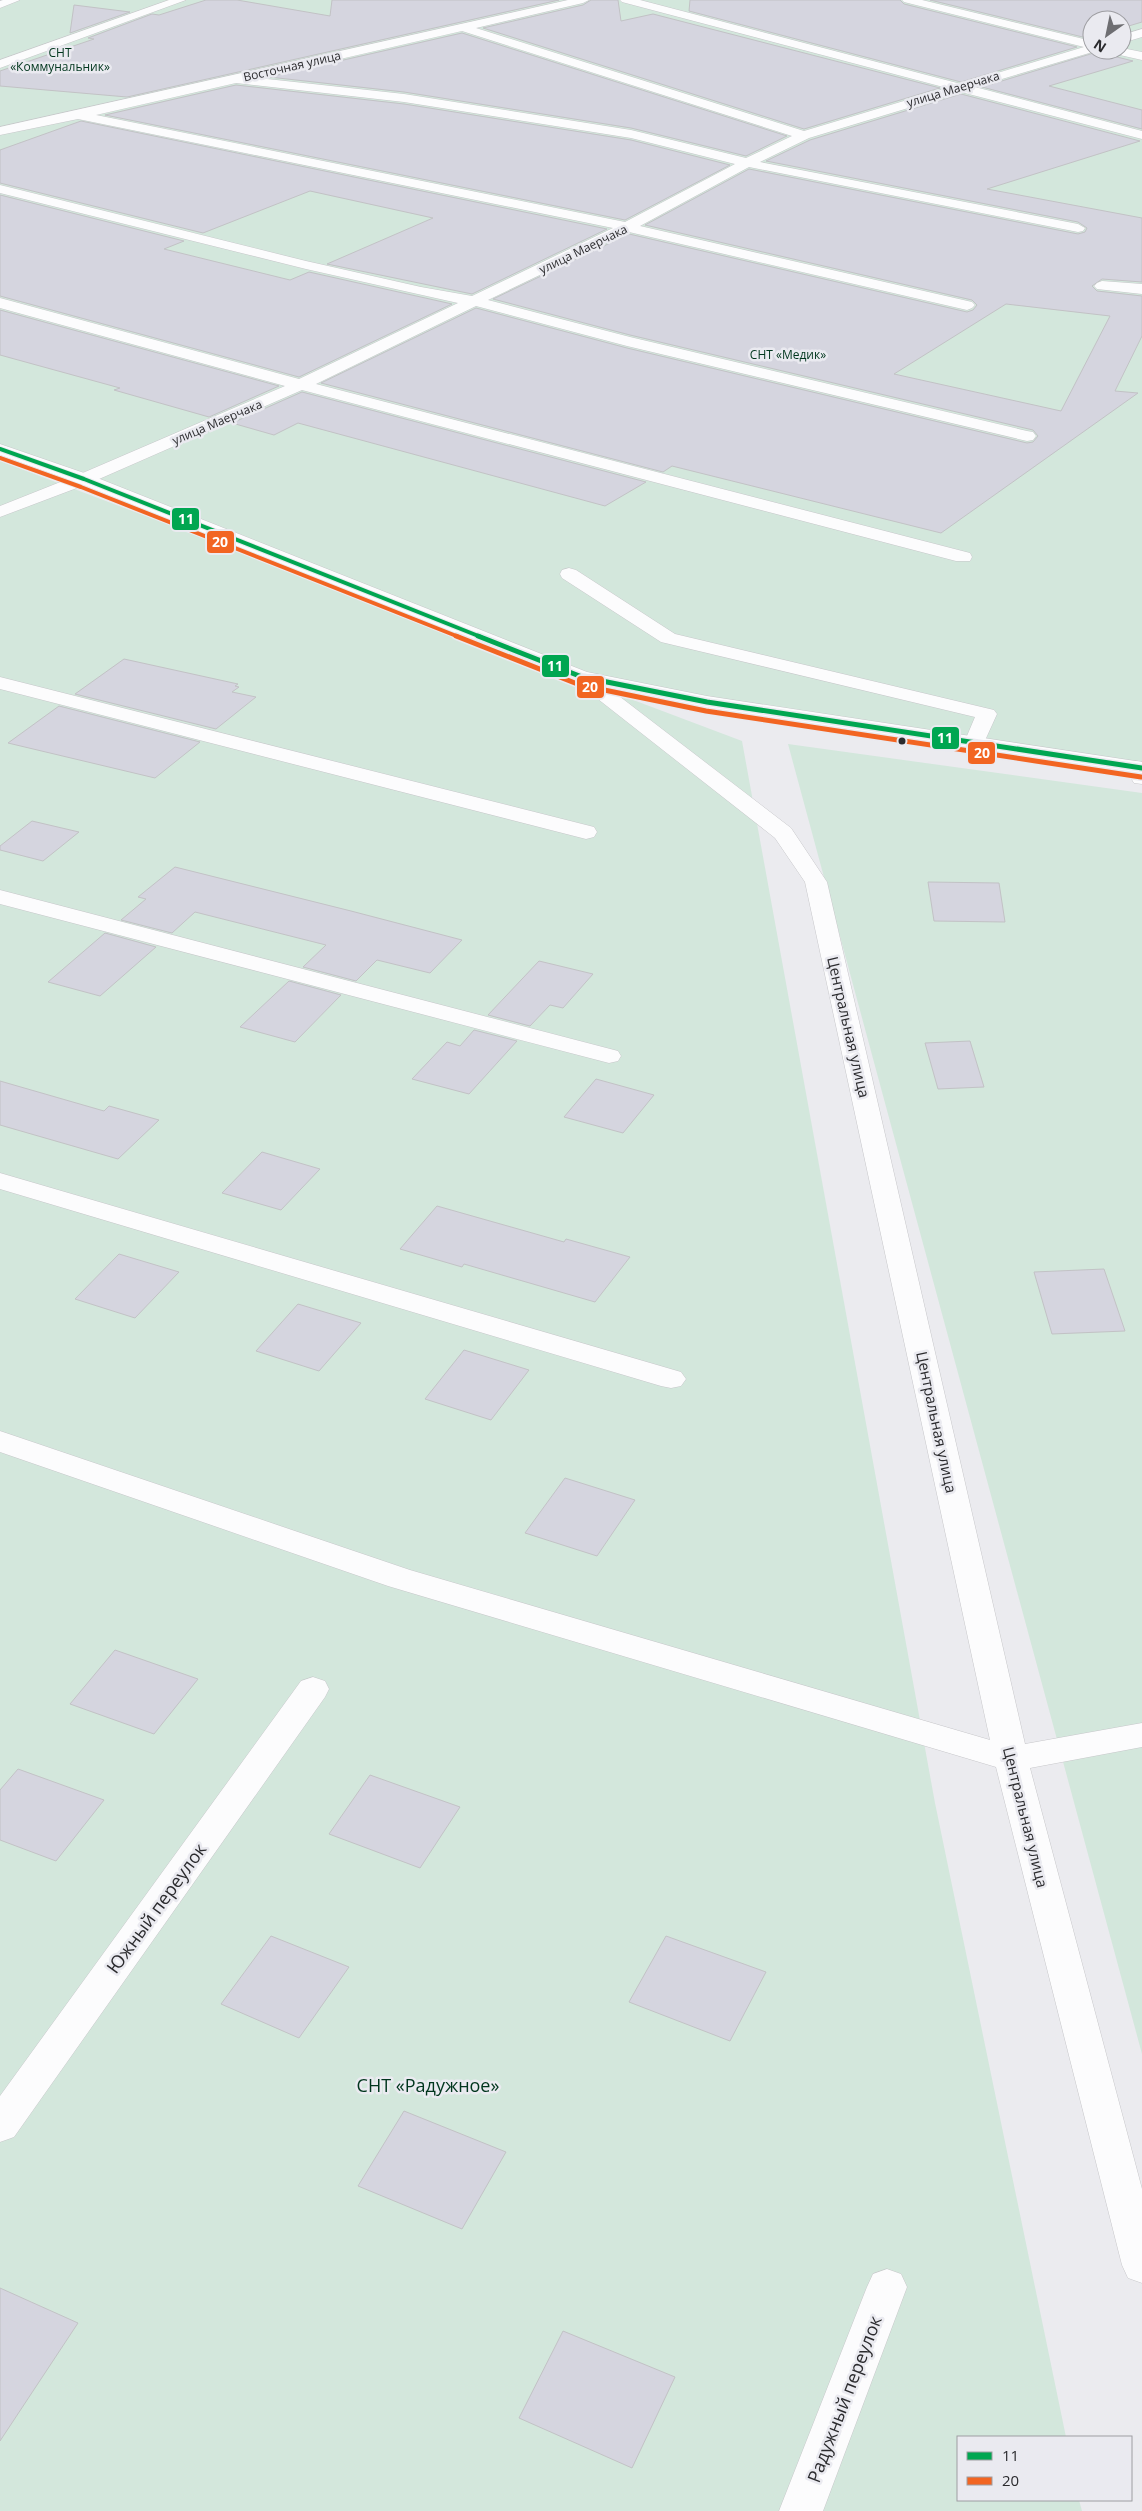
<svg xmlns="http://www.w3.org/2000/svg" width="1142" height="2511" font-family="'Open Sans',sans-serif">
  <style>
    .green { fill: #d3e7dc; fill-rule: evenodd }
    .building { fill: #d5d5df; stroke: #c2c2c5; fill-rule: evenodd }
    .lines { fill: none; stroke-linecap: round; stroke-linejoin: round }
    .street-casing { stroke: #c7c7ca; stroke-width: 1 }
    .secondary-casing { stroke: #c7c7ca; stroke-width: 1 }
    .street { fill: #fcfcfd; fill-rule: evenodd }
    .secondary { fill: #fcfcfd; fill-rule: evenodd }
    .bus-1-far1-casing { stroke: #eaeaf0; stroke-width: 6 }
    .bus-1-casing { stroke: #eaeaf0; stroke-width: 8 }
    .bus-2-far1-casing { stroke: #eaeaf0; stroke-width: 6 }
    .bus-2-casing { stroke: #eaeaf0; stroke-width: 8 }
    .bus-1-far1 { stroke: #00a651; stroke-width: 4 }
    .bus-1 { stroke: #00a651; stroke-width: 5 }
    .bus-2-far1 { stroke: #f26522; stroke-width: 4 }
    .bus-2 { stroke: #f26522; stroke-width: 5 }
    .bus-dot { fill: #2b2b2e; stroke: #eaeaf0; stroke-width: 2 }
    .labels { text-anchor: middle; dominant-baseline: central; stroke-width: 5; stroke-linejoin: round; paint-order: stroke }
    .far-park-label { font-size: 12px; fill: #01361d; stroke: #eaeaf0 }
    .far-street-label { font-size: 12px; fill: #2b2b2e; stroke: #eaeaf0 }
    .street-label { font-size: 15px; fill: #2b2b2e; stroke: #eaeaf0 }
    .near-street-label { font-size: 18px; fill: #2b2b2e; stroke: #eaeaf0 }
    .near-park-label { font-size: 18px; fill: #01361d; stroke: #eaeaf0 }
    .line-badge { stroke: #eaeaf0; stroke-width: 2 }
    .badge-label { font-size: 14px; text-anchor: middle; font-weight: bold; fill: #fff }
  </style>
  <rect width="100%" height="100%" fill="#ebebef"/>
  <path class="green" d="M0,0H1142V767L582,677L0,448ZM1092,20H1122V50H1092Z
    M0,461L742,741L935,1803L1066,2437H958V2500H1079L1082,2511H0Z
    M788,744L1142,793V2054Z"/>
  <path class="building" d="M206,0H237L330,16L332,0H559L127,97L0,86V71L94,39L88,38L152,14L159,15Z
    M591,0H618L621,21L653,14L940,88L804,129L483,28L583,5Z
    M690,0H900L904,4L1077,47L961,82L689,11Z
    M930,0H1142V22L1122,28V20H1092V36L1087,38Z
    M74,5L130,12L70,33Z
    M462,33L787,136L746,156L631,128L404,92L269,77Z
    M1097,52L1133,61L1049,86L1142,110V129L982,87Z
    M236,85L404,104L631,140L730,165L625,220L105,115Z
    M961,94L1140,141L987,189L1142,218V282L1102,279L1092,286L1097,291L1142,296V336L1115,391L1138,393L941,533L672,466L663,472L321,383L476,308L627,348L1027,443L1033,442L1038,436L1033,430L630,335L493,299L629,234L967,312L973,310L977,305L972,300L645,225L749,169L1078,234L1085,232L1087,228L1078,222L766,161L810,140ZM1006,304L1110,316L1061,411L894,374Z
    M81,121L607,229L472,294L327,264L433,218L310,191L203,233L0,183V150Z
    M0,195L184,241L164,249L290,280L309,272L452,304L299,377L0,296Z
    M0,310L279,386L209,417L114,390L120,388L0,355Z
    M302,392L646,482L605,506L298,423L274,435L232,423Z
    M124,659L238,684L235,686L239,687L232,692L256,697L216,729L75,694Z
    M59,706L200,742L155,778L8,743Z
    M32,821L79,832L43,861L0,850V846Z
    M175,867L351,911L462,940L430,973L377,960L356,981L303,967L326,945L195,912L172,933L121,920L146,899L138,897Z
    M928,882L999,883L1005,922L934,921Z
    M105,933L156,947L100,996L48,982Z
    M539,961L593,974L563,1008L550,1005L530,1026L488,1015Z
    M289,981L341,995L295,1042L240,1027Z
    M474,1030L517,1041L469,1094L412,1079L447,1042L460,1046Z
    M970,1041L984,1087L938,1089L925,1043Z
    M596,1079L654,1095L623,1133L564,1117Z
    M0,1081L104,1111L109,1106L159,1120L118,1159L0,1125Z
    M262,1152L320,1169L281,1210L222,1193Z
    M437,1206L564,1242L566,1239L630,1257L595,1302L464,1264L462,1267L400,1249Z
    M119,1254L179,1272L135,1318L75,1299Z
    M1104,1269L1125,1331L1052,1334L1034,1272Z
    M298,1304L361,1323L319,1371L256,1351Z
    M464,1350L529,1370L491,1420L425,1399Z
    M565,1478L635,1500L597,1556L525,1533Z
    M115,1650L198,1679L154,1734L70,1704Z
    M18,1769L104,1800L56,1861L0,1840V1790Z
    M370,1775L460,1807L420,1868L329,1834Z
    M271,1936L349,1967L299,2038L221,2004Z
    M666,1936L766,1972L730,2041L629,2002Z
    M404,2111L506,2152L462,2229L358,2186Z
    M0,2288L78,2323L0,2441Z
    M563,2331L675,2377L632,2468L519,2418Z"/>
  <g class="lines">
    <defs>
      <path id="street" d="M3,0H20L0,8V1Z
        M169,0H186L0,68V60Z
        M568,0H589L583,3L476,28L804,131L947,88L622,2L620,0H640L961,84L1084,47L904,2L902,0H922L1092,41V50L1096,51L975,87L1142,131V139L961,92L809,138L760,162L1078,224L1085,228L1083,231L1078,232L749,167L640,226L972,302L975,305L972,308L967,310L629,232L488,300L630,337L1027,431L1033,432L1036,436L1033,440L1027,441L627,346L476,306L316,384L970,553L972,557L970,561H956L302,390L90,483L0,517V506L78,475L285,386L0,308V298L299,379L458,303L306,269L0,193V185L306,261L421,287L472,296L613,228L78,119L0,135V127ZM462,31L792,136L746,158L631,130L404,94L258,78ZM236,83L404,102L631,138L735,164L625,222L96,115Z
        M1142,29V37L1122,43V35Z
        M1122,48L1142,52V60L1111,53L1109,50H1122Z
        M1102,281L1142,284V294L1097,289L1094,286L1097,283Z
        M569,568L576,570L675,634L994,710L997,714L982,747L975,749L968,747L964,743L975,717L661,642L562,578L560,574L562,570Z
        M582,671L589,673L791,828L827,882L1025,1744L1142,1723V1747L1030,1768L1142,2189V2283L1128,2278L1122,2265L996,1767L388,1586L0,1452V1431L410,1570L990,1740L805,882L775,838L575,681L572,677L575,673Z
        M0,677L594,827L597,832L594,837L586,839L0,689Z
        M1135,761L1142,762V784L1134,783L1124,767L1127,762Z
        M0,890L618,1051L621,1056L618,1061L609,1063L0,904Z
        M0,1173L681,1372L686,1379L681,1386L671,1388L661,1386L0,1189Z
        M313,1677L325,1681L329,1689L325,1697L14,2137L0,2142V2096L301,1681Z
        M887,2269L901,2274L907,2287L823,2511H779L867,2287L873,2274Z"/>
      <path id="secondary" d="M0,444L90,475L587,672L707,696L1142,762V774L707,708L575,681L78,483L0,455Z"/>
    </defs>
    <use href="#street" class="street-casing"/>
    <use href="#secondary" class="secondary-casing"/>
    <use href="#street" class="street"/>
    <use href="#secondary" class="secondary"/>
    <defs>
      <path id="bus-1-far1" d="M0,449L84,479L481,637"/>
      <path id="bus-1" d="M478,636L582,677L707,702L1142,768"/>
      <path id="bus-2-far1" d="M0,458L81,487L459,637"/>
      <path id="bus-2" d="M456,636L580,685L706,711L1141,777"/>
    </defs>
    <use href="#bus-1-far1" class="bus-1-far1-casing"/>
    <use href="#bus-1" class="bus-1-casing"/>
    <use href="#bus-2-far1" class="bus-2-far1-casing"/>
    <use href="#bus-2" class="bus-2-casing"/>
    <use href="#bus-1-far1" class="bus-1-far1"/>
    <use href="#bus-1" class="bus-1"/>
    <use href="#bus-2-far1" class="bus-2-far1"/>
    <use href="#bus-2" class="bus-2"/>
  </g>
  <circle class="bus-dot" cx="902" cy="741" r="4.5"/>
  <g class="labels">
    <g class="far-park-label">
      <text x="60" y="52">СНТ<tspan x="60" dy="14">«Коммунальник»</tspan></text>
      <text x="788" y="354">СНТ «Медик»</text>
    </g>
    <g class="far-street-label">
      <text transform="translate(292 66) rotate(-13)">Восточная улица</text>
      <text transform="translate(953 89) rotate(-17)">улица Маерчака</text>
      <text transform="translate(583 249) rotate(-26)">улица Маерчака</text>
      <text transform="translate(217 422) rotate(-23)">улица Маерчака</text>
    </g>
    <g class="street-label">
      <text transform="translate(849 1027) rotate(77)">Центральная улица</text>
      <text transform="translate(937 1422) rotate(78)">Центральная улица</text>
      <text transform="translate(1026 1817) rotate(76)">Центральная улица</text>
    </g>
    <g class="near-street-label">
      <text transform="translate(156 1908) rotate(-54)">Южный переулок</text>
      <text transform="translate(844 2399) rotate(-69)">Радужный переулок</text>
    </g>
    <g class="near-park-label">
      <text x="428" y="2085">СНТ «Радужное»</text>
    </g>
  </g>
  <g class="line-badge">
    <rect x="171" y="507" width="29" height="24" rx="5" fill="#00a651"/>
    <rect x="206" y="530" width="29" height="24" rx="5" fill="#f26522"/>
    <rect x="541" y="654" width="29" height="24" rx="5" fill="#00a651"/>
    <rect x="576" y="675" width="29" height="24" rx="5" fill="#f26522"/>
    <rect x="931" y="726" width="29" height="24" rx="5" fill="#00a651"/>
    <rect x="967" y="741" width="29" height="24" rx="5" fill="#f26522"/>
  </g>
  <g class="badge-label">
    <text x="186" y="524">11</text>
    <text x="220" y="547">20</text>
    <text x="555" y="671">11</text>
    <text x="590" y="692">20</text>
    <text x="945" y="743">11</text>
    <text x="982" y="758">20</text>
  </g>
  <rect x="957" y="2436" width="175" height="65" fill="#eaeaf0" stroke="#9e9ea2"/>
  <rect x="967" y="2452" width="25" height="8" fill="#00a651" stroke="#9e9ea2"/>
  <text x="1002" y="2461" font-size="15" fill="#2b2b2e">11</text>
  <rect x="967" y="2477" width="25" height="8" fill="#f26522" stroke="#9e9ea2"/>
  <text x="1002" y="2486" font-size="15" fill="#2b2b2e">20</text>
  <g transform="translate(1107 35) rotate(213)"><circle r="24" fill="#eaeaf0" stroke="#9e9ea2"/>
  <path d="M0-4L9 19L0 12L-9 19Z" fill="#6e6e72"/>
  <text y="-8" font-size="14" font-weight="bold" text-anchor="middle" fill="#2b2b2e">N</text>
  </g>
</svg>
